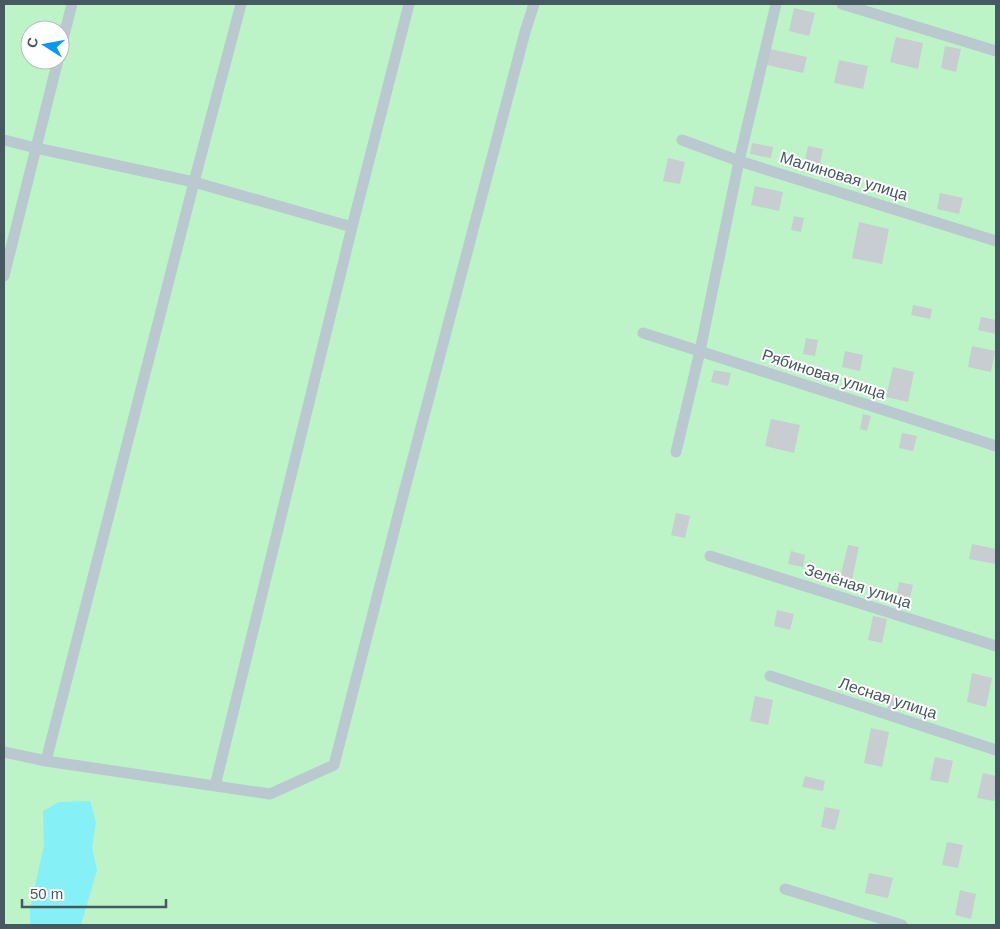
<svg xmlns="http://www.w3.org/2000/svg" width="1000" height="929" font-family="Arial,sans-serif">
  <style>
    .green { fill: #bcf4c8; fill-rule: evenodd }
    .water { fill: #85f0f5 }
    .building { fill: #c7cdd1 }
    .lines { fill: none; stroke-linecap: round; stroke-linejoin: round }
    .service { stroke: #bac8cf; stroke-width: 11 }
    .labels { text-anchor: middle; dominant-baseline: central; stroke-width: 4; stroke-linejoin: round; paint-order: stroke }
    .street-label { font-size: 16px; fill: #465860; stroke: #fff }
  </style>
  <rect width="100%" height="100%" fill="#f3f1f1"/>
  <path class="green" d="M4,4H996V925H4ZM30,30H60V60H30Z"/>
  <path class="water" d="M90,801L96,822L92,848L97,870L81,925H30V909L44,845L43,811L59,802Z"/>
  <path class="building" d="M794,8L815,13L809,36L789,31Z
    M896,37L923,43L918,69L890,62Z
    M945,46L961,49L956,72L941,68Z
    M770,49L807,57L803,73L767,65Z
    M839,60L868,66L863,89L834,83Z
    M752,143L773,147L771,158L750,154Z
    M808,146L823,149L818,173L803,170Z
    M668,158L685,162L680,184L663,181Z
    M755,186L783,192L779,211L751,205Z
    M940,193L963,198L959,214L937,209Z
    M794,216L804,218L801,232L791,230Z
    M859,222L889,229L882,264L852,258Z
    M913,305L932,309L930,319L911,315Z
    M981,317L996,320V334L978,330Z
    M806,338L818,340L815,356L803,354Z
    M972,346L995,351L991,372L968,367Z
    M845,351L863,355L860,371L842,367Z
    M893,367L914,372L908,402L886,397Z
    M714,370L731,373L728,386L711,382Z
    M863,414L871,416L867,431L860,429Z
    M771,419L800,425L794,453L765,446Z
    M902,433L917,436L913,451L899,448Z
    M676,513L690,516L685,538L671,535Z
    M972,544L996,549V564L969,559Z
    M848,545L859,547L851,584L839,582Z
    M791,551L805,555L803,567L788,564Z
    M899,582L913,585L908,606L895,603Z
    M777,610L794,614L790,630L774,626Z
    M873,616L887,619L882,643L868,640Z
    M972,673L992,678L986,707L967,702Z
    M891,694L899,696L896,711L887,709Z
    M755,696L773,700L768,725L750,721Z
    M871,728L889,732L882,767L864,763Z
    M935,757L953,761L948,783L930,780Z
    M983,773L996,776V793L994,801L977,798Z
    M805,776L825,781L823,791L802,787Z
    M825,807L840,810L835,830L821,827Z
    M947,842L963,845L958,868L942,865Z
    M869,873L893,878L888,898L865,893Z
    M960,890L976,894L971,919L955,915Z"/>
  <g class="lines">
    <path class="service" d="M842,4L996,51
      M60,51L72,4
      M4,140L36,148L194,182L352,227
      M682,140L739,161L996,241
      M4,276L58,60
      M643,333L996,446
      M676,452L700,351L739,161L776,4
      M710,556L996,646
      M770,676L996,750
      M4,752L46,761L270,794L334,765L404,492L525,32L534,4
      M46,761L194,182L241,4
      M215,786L352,227L409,4
      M785,889L902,925"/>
  </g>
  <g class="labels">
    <g class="street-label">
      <text transform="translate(844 176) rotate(17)">Малиновая улица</text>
      <text transform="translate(824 374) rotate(18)">Рябиновая улица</text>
      <text transform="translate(858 586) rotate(18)">Зелёная улица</text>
      <text transform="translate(888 698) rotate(18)">Лесная улица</text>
    </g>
  </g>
  <rect width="1000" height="929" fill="none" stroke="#465860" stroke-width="10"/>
  <g transform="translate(45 45) rotate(281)"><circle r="24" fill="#ffffff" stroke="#b5bcbf"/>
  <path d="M0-4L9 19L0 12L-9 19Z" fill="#0797f7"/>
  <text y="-8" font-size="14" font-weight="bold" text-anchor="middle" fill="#465860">С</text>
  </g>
  <path d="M22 899v8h144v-8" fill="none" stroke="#465860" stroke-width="2.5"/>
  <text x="30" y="899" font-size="15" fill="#465860" stroke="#ffffff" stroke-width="4" paint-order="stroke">50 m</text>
</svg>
